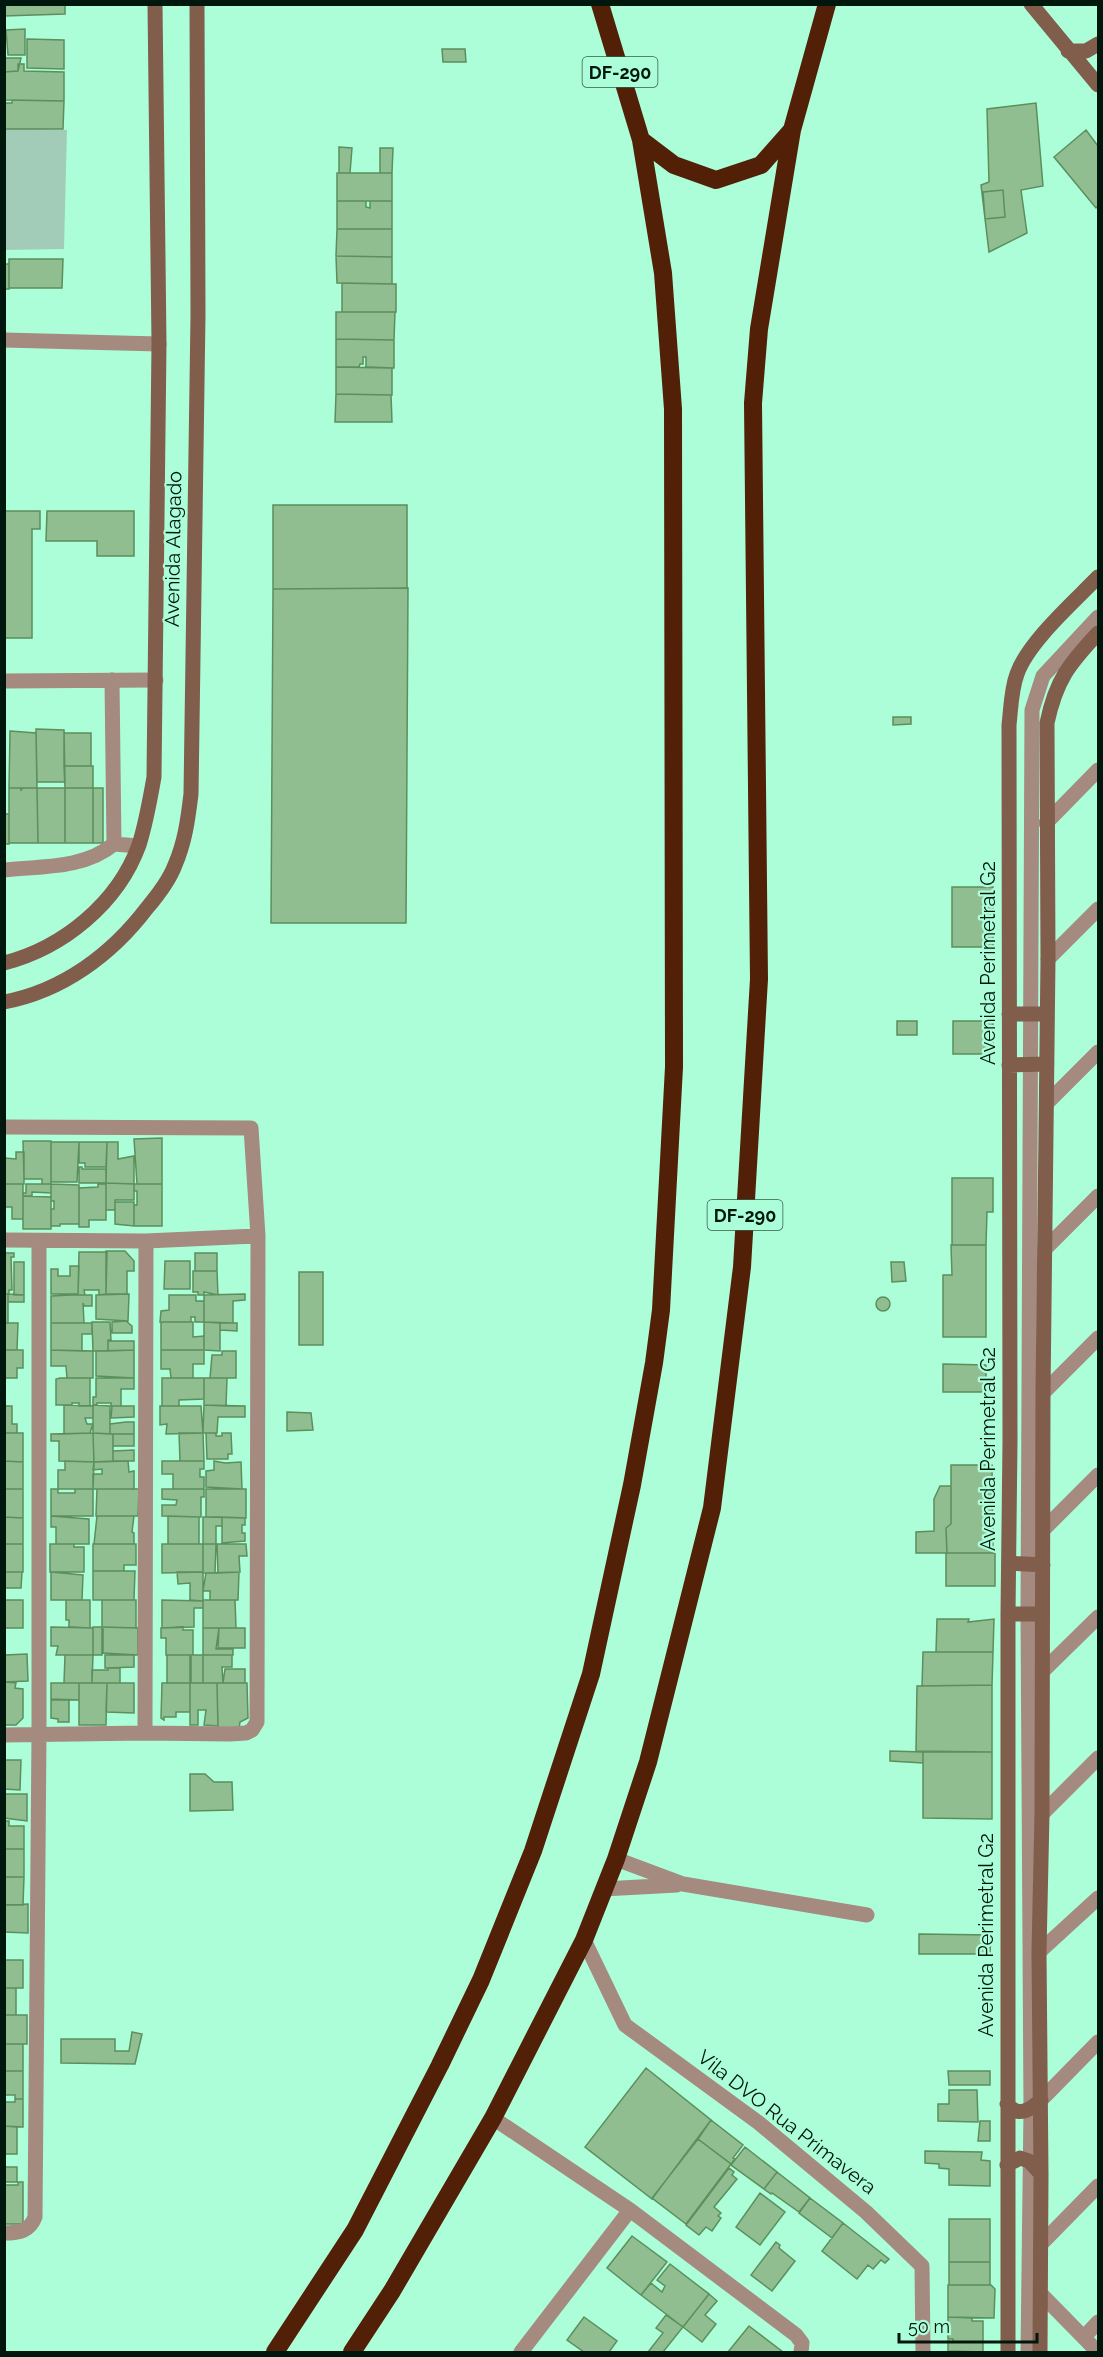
<svg xmlns="http://www.w3.org/2000/svg" width="1103" height="2357" font-family="Raleway,sans-serif">
  <style>
    .green { fill: #a3ccb8 }
    .building { fill: #90be90; stroke: #5b8f5c; stroke-width: 1.5 }
    .lines { fill: none; stroke-linecap: round; stroke-linejoin: round }
    .street { stroke: #a48a7f; stroke-width: 15 }
    .secondary { stroke: #815d4c; stroke-width: 15 }
    .highway { stroke: #512007; stroke-width: 18 }
    .labels { text-anchor: middle; dominant-baseline: central; stroke-width: 4.5; stroke-linejoin: round; paint-order: stroke }
    .shield { fill: #acfed9; stroke: #345c4b; stroke-width: 1.5 }
    .shield-label { font-size: 18px; font-weight: bold; fill: #00170e }
    .street-label { font-size: 20px; fill: #00170e; stroke: #acfed9 }
  </style>
  <rect width="100%" height="100%" fill="#acfed9"/>
  <path class="green" d="M5,128L67,130L64,249L5,250Z"/>
  <path class="building" d="M4,4H65V14L4,16Z
    M25,29V55H8L6,30Z
    M27,39L64,40V69L27,68Z
    M442,49H465L466,62H443Z
    M4,58H21L18,71L4,72Z
    M18,64H24V71L64,72V101L4,100V72L18,71Z
    M12,100L64,101L63,129H4V103H12Z
    M1036,103L1043,186L1021,190L1027,233L989,252L981,185L989,182L987,109Z
    M1086,130L1098,146V206L1096,208L1054,157Z
    M339,147L352,148L350,173H339Z
    M380,148H393L392,173H380Z
    M337,173H392V201H337Z
    M1003,190L1005,217L985,219L983,192Z
    M337,201H366V207L370,208V201H392V229H337Z
    M337,229H392V257L336,256Z
    M336,256L392,257V284L337,283Z
    M9,259H63L62,288H9Z
    M4,264H9V289H4Z
    M342,283L396,284V312H342Z
    M336,312H395L394,340L336,339Z
    M336,339L394,340V368L366,367V357H363V364H360L359,367H336Z
    M336,367L392,368V395L336,394Z
    M336,394L391,395L392,422H335Z
    M273,505H407V588L273,589Z
    M4,511H40V529H32V638H4Z
    M47,511H134V556H97V541H46Z
    M408,588L406,923H271L273,589Z
    M893,717H911V724L893,725Z
    M36,729L64,730L65,782H37Z
    M10,731L36,733L37,788H9Z
    M64,733H91V766H64Z
    M64,766H93V788H65Z
    M9,788H21V790L23,788H37L38,843H9Z
    M37,788H65V843H38Z
    M65,788H93V843H65Z
    M93,788H103V843H93Z
    M4,814H9V844H4Z
    M952,887H993V947H952Z
    M897,1021H917V1035H897Z
    M953,1021H993V1054H953Z
    M162,1138V1184H137L134,1139Z
    M23,1141H51V1184H42V1179H24Z
    M51,1142H79L77,1182H51Z
    M79,1142H107L106,1167H85V1163H79Z
    M107,1142H118V1159L134,1156V1184L106,1183Z
    M16,1152H24V1184H5V1158L16,1159Z
    M79,1167H82V1169H106V1183H79Z
    M952,1178H993V1212H987L986,1245H952Z
    M106,1183L134,1184V1200H115V1210H106Z
    M4,1184H23V1219H12V1207H4Z
    M26,1184H51V1193L32,1192V1196H23V1193H26Z
    M51,1184L79,1185V1224H60V1226H51V1209H54V1201H51Z
    M98,1184H106V1220H89V1227H79V1188L98,1187Z
    M134,1184H162V1226H134V1205H137V1191H134Z
    M23,1196L51,1197V1229H23Z
    M115,1202H134V1226L115,1224Z
    M951,1245H986V1337H943V1275H952Z
    M106,1251H125L134,1261V1271H127V1294H106Z
    M79,1252H107L106,1294L99,1295V1290H84L85,1295H78Z
    M4,1253H14V1257H11L12,1290H9V1294H4Z
    M195,1253H217V1271H195Z
    M165,1261H190V1289H164Z
    M14,1262H24V1295H14Z
    M891,1262H904L906,1281L892,1282Z
    M70,1266H79L78,1294H51V1269H58V1276H70Z
    M193,1271H217L218,1295L204,1292V1295H198V1292H193Z
    M299,1272H323V1345H299Z
    M4,1294H8V1323H4Z
    M8,1294L24,1295V1302H8Z
    M129,1294L128,1321L96,1319V1295Z
    M245,1294V1300L233,1301V1323L204,1322V1295Z
    M72,1295H92V1306H84L83,1303L84,1323H51V1296Z
    M169,1295H196V1301H204V1322H195V1317H191V1322H160L161,1311L169,1310Z
    M876 1304a7 7 0 1 1 14 0a7 7 0 1 1-14 0Z
    M126,1321L132,1326V1333H112V1322Z
    M92,1322H110L111,1340H108V1351H93Z
    M161,1322H193V1337L204,1336V1350H161Z
    M204,1322L220,1323V1351L204,1350Z
    M4,1323H18L17,1350H4Z
    M51,1323H92V1334H82V1351L51,1350Z
    M220,1323H237V1331L220,1330Z
    M108,1341H134V1350L108,1351Z
    M4,1350H23V1368H17V1378H4Z
    M51,1350L93,1351V1378H67L66,1366H51Z
    M134,1350V1378L96,1376V1351Z
    M161,1350H204V1364H193V1378H171L170,1369H161Z
    M222,1351H236V1378H210L212,1355H222Z
    M943,1364L986,1365V1392H943Z
    M60,1378H90V1406H79V1403H72V1405H56V1379Z
    M96,1378H134V1389H121V1406H111V1403H97V1405H93V1397H96Z
    M162,1378H204V1399L179,1400V1406H162Z
    M204,1378H227L226,1406L204,1405Z
    M64,1405L93,1406V1418H85L87,1424H93L90,1433L64,1434Z
    M93,1405L110,1406V1434L93,1433Z
    M204,1405L245,1406V1417H218L217,1433H203Z
    M4,1406H12V1424H17V1433H4Z
    M112,1406H134V1417L111,1418Z
    M160,1406H201L203,1433L166,1434L167,1424L160,1425Z
    M287,1412L311,1413L313,1430L287,1431Z
    M126,1422H134V1434H110V1424Z
    M4,1433H23V1462L4,1461Z
    M93,1433L113,1434V1461L94,1462Z
    M93,1433L94,1462L59,1461V1441H51V1434Z
    M179,1433H203L204,1461H180Z
    M206,1433H216V1436H222V1433H231L232,1454H228V1459H207Z
    M113,1434H134V1446H113Z
    M134,1450V1461H113V1451Z
    M4,1461L23,1462V1489H4Z
    M65,1461L94,1462L93,1489H58V1470H65Z
    M128,1461L129,1472L134,1471V1489H93V1474H102V1469L93,1470L94,1462Z
    M162,1461H204V1469H200V1477H204V1489H173V1474H162Z
    M214,1461L225,1463L241,1462L242,1489L206,1487V1471L214,1470Z
    M951,1465H992L993,1553H947L946,1528L951,1524Z
    M940,1486H951V1524L946,1528L947,1553H916V1532L934,1531V1499Z
    M4,1489H23V1518L4,1517Z
    M51,1489H58V1493H75V1489H93V1516H51Z
    M97,1489H139L138,1516H96Z
    M162,1489H204V1497H201V1517L162,1516V1505H176L177,1500L162,1499Z
    M206,1489H246V1518L206,1517Z
    M51,1516L89,1519V1544H56V1527H51Z
    M97,1516H134L132,1532L134,1533V1544H94Z
    M168,1516L199,1517V1544H168Z
    M4,1517L23,1518V1544H4Z
    M203,1517H222V1526H216V1544H203Z
    M222,1517L245,1518V1525H242V1533H245V1541L222,1543Z
    M4,1544H23V1572H4Z
    M50,1544H74V1547H84V1572H50Z
    M93,1544H136V1565H124V1571H93Z
    M162,1544H203V1572L162,1573Z
    M203,1544H216L215,1573H203Z
    M217,1544H246L247,1556H239L240,1572L218,1573Z
    M946,1553H995V1586H946Z
    M93,1571H135L134,1600H93Z
    M5,1572H22L21,1588H5Z
    M51,1572L83,1575L82,1600H51Z
    M177,1572H203V1601L190,1600V1583L178,1584Z
    M239,1572L238,1600H210V1591H203L206,1573Z
    M4,1600H23V1628H4Z
    M66,1600H90V1628L69,1627V1620H66Z
    M102,1600H136V1628L102,1627Z
    M162,1600L203,1601V1608H194V1627L162,1628Z
    M203,1600H235L236,1628H203Z
    M937,1619H969L968,1622L994,1619L993,1652H936Z
    M51,1627L93,1628V1655H56L58,1646H51Z
    M93,1627H102V1655H93Z
    M103,1627L138,1628V1655L103,1653Z
    M183,1627V1630H193V1655H166V1638H161V1628Z
    M203,1628H219L216,1649H233V1655H203Z
    M219,1628H245V1648H218Z
    M923,1652H993L992,1685L922,1686Z
    M27,1654L28,1681L4,1682L5,1655Z
    M65,1655H93L92,1683H64Z
    M105,1655H134V1667L105,1668Z
    M167,1655H190V1683H167Z
    M191,1655H203V1683H191Z
    M203,1655H232V1667H222L223,1683H203Z
    M108,1668H120V1683H92V1670H108Z
    M225,1669H245V1683H223Z
    M4,1682L16,1683L15,1688L23,1689V1718L16,1725H4Z
    M51,1683H79V1700L51,1699Z
    M79,1683H107L106,1725H79Z
    M107,1683H134V1713L106,1712Z
    M162,1683H190V1712H176V1717H164V1720L161,1718Z
    M190,1683H217L218,1726L204,1725L206,1710H198V1725H190Z
    M217,1683H247L248,1718L240,1722L239,1729H218Z
    M992,1685V1752L916,1751L917,1686Z
    M51,1700H69V1722H58V1719L51,1718Z
    M890,1751L923,1752V1763L890,1761Z
    M923,1752H992V1819L923,1818Z
    M4,1760H21L20,1790L4,1789Z
    M190,1774H205L214,1782H232L233,1810L190,1811Z
    M4,1794H27V1821L4,1818Z
    M4,1821H9V1826H24V1849H4Z
    M4,1849H24V1877H4Z
    M4,1877H24L23,1905H4Z
    M28,1904V1933L4,1932V1905Z
    M919,1934L991,1935L990,1954H919Z
    M4,1960H23V1988H4Z
    M4,1988H16V2015H4Z
    M4,2015H27V2044H4Z
    M132,2032L142,2034L135,2064L61,2063V2039H115V2051H129Z
    M4,2044H23V2071H4Z
    M646,2068L711,2120L652,2199L585,2147Z
    M4,2071H23V2099H15V2095H4Z
    M948,2071H990V2085H949Z
    M949,2090H977L978,2122L938,2121V2104H949Z
    M15,2099H23V2127L4,2126V2102H15Z
    M711,2120L743,2145L733,2158L735,2159L731,2164L698,2139Z
    M980,2121H990V2141H978Z
    M4,2126L17,2127V2154H4Z
    M698,2139L731,2164L686,2224L652,2198Z
    M745,2147L777,2172L764,2189L731,2165Z
    M925,2151L982,2152L981,2160L990,2161V2186L949,2185V2169L939,2168V2164L925,2163Z
    M4,2167H17V2182H4Z
    M729,2168L734,2172L732,2175L737,2179L714,2207L721,2213L718,2216L721,2218L712,2231L706,2227L699,2235L686,2225Z
    M777,2172L810,2198L799,2212L772,2193L771,2194L764,2189Z
    M18,2182H23V2224H4V2185H18Z
    M760,2193L785,2212L760,2245L736,2227Z
    M810,2198L843,2223L832,2238L799,2213Z
    M949,2219H990V2262H949Z
    M843,2223L889,2259L885,2263L881,2260L873,2269L868,2265L857,2279L822,2251Z
    M632,2236L667,2262L641,2295L607,2268Z
    M776,2242L780,2245L779,2248L795,2261L772,2291L751,2275Z
    M949,2262H990V2285H949Z
    M670,2264L709,2294L683,2327L641,2295L651,2283L662,2292L665,2286L657,2280Z
    M948,2285H991L995,2289L994,2318L948,2317Z
    M709,2294L717,2301L705,2315L716,2324L702,2342L683,2327Z
    M666,2315L683,2327L663,2352H648L663,2333L656,2328Z
    M584,2317L617,2341L609,2352H584L567,2340Z
    M948,2317L972,2318V2321H983V2352L948,2351V2341L953,2342V2339H948Z
    M749,2326L783,2352H728Z"/>
  <g class="lines">
    <path class="street" d="M4,340L159,344
      M112,680L114,844
      M4,681L156,680
      M1046,823L1098,770
      M4,870C41,866 84,869 114,844L138,846
      M1048,959L1098,909
      M1047,1103L1098,1052
      M4,1127L251,1128L258,1236
      M4,1240L146,1241L258,1236L257,1722L252,1730L246,1733L230,1734L145,1733L4,1735
      M1045,1249L1098,1196
      M1043,1393L1098,1338
      M1044,1529L1098,1475
      M1043,1671L1098,1617
      M145,1733L146,1241
      M1042,1814L1098,1758
      M616,1859L683,1884L867,1915
      M603,1889L677,1885
      M584,1940L625,2025L759,2123L866,2212L922,2266L923,2352
      M1039,1952L1098,1898
      M1041,2100L1098,2042
      M493,2118L630,2210L796,2335L802,2343L801,2352
      M4,2233C19,2233 30,2231 35,2217L39,1734V1241
      M1041,2244L1098,2186
      M1040,2293L1098,2352
      M1084,2337L1098,2322
      M521,2352L630,2210
      M1028,2352L1031,2109L1028,1613L1032,710L1043,676L1098,617"/>
    <path class="secondary" d="M1031,4L1098,85
      M1068,51H1086L1098,44
      M4,963C63,948 118,903 139,845C146,823 150,800 154,777L159,344L155,4
      M4,1002C63,991 112,954 147,908C158,895 169,881 175,865C185,842 188,819 191,794L198,315L197,4
      M1009,1014H1046
      M1009,1065L1047,1064
      M1009,1563L1043,1565
      M1008,1614H1042
      M1007,2104C1018,2118 1030,2110 1041,2100
      M1007,2165L1020,2158L1029,2161L1041,2174
      M1008,2352V1614L1010,1441L1009,725C1011,708 1011,690 1017,674C1028,642 1074,602 1098,577
      M1040,2352L1041,2174L1039,1952L1042,1814L1043,1393L1048,959L1047,723C1056,680 1069,664 1098,633"/>
    <path class="highway" d="M641,140L674,165L716,180L761,165L792,130
      M275,2352L355,2230L440,2065L481,1980L533,1851L591,1674L632,1485L654,1363L661,1310L674,1067L673,409L663,273L641,140L600,4
      M352,2352L392,2291L493,2118L584,1940L616,1859L648,1762L712,1508L742,1267L759,979L753,403L759,329L792,130L827,4"/>
  </g>
  <g class="labels">
    <g class="shield">
      <rect x="582.5" y="57" width="75" height="30" rx="4.5"/>
      <rect x="707.5" y="1200" width="75" height="30" rx="4.5"/>
    </g>
    <g class="shield-label">
      <text x="620" y="72">DF-290</text>
      <text x="745" y="1215">DF-290</text>
    </g>
    <g class="street-label">
      <text transform="translate(173 549) rotate(-89)">Avenida Alagado</text>
      <text transform="translate(988 963) rotate(-90)">Avenida Perimetral G2</text>
      <text transform="translate(988 1449) rotate(-90)">Avenida Perimetral G2</text>
      <text transform="translate(986 1935) rotate(-90)">Avenida Perimetral G2</text>
      <text transform="translate(787 2122) rotate(38)">Vila DVO Rua Primavera</text>
    </g>
  </g>
  <rect width="1103" height="2357" fill="none" stroke="#00170e" stroke-width="12"/>
  <path d="M899 2333v9h138v-9" fill="none" stroke="#00170e" stroke-width="3"/>
  <text x="908" y="2333" font-size="18" fill="#00170e" stroke="#acfed9" stroke-width="4.5" paint-order="stroke">50 m</text>
</svg>
